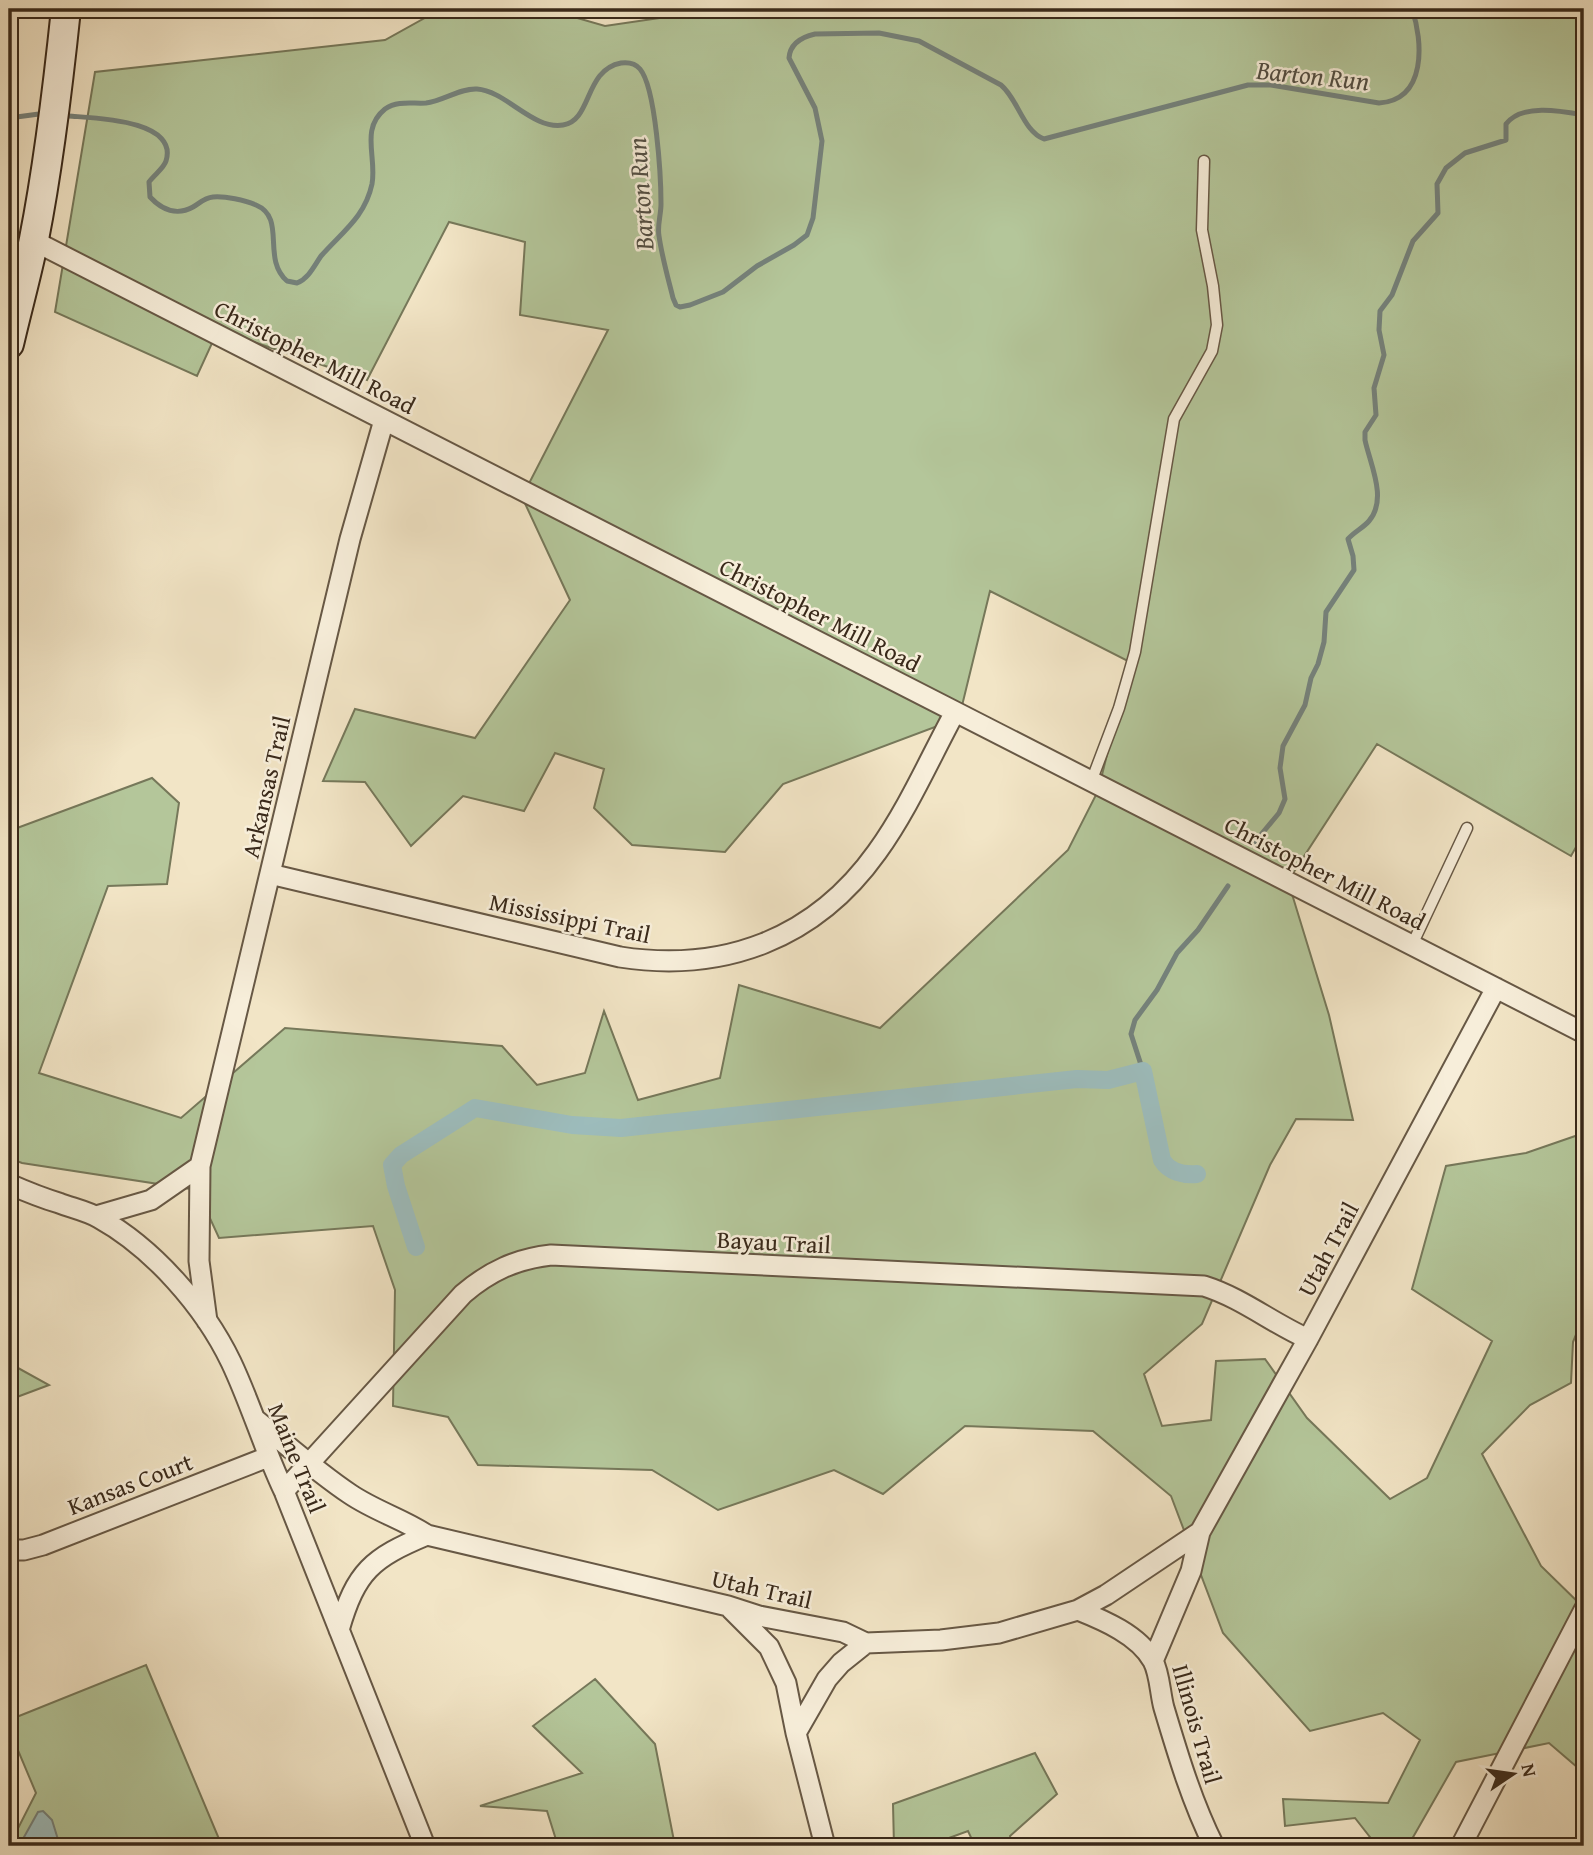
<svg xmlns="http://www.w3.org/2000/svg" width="1593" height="1855" font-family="'Gentium Book Plus',serif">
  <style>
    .green { fill: #b4c69a; stroke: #76785a; stroke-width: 2 }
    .water { fill: #9dbdbd; stroke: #75827c; stroke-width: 2 }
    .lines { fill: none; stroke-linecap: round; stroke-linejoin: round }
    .stream { stroke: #75827c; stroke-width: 5 }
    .canal { stroke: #9dbdbd; stroke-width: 18 }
    .lane-casing { stroke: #675845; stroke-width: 13 }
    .street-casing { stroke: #675845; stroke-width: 23 }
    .secondary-casing { stroke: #39291a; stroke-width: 32 }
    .lane { stroke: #f7eeda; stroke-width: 10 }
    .street { stroke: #f7eeda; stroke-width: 19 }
    .secondary { stroke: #f7eeda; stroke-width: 28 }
    .labels { text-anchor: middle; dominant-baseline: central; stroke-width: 5; stroke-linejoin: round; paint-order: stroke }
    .street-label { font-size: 24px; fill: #39291a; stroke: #f7eeda }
    .water-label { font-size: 26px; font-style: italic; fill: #524e43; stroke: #f7eeda }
  </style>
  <rect width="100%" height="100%" fill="#f2e5c6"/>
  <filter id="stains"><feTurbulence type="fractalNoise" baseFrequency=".00286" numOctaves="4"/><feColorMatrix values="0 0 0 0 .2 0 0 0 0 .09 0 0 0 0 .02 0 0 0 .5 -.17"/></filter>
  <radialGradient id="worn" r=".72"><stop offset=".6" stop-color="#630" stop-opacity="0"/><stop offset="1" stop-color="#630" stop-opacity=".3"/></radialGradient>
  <path class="green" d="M441,9H546L605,26L721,9H1584V833L1571,856L1377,744L1288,881L1329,1015L1353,1120L1296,1119L1270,1165L1202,1324L1144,1374L1162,1426L1211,1420L1216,1361L1265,1359L1307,1418L1390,1499L1427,1478L1492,1341L1412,1289L1446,1166L1526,1153L1584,1133V1315L1573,1342L1571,1383L1530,1405L1482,1454L1541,1566L1584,1608V1773L1549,1743L1456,1762L1408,1846H1377L1355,1818L1285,1826L1283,1799L1388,1803L1420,1740L1383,1713L1310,1731L1223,1633L1171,1496L1093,1431L965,1426L883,1494L834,1470L718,1510L652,1470L478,1465L448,1417L393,1406L395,1290L373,1226L219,1238L197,1190L22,1163L9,1158V831L152,778L179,803L167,884L108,886L39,1073L181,1118L285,1028L502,1046L537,1085L585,1073L604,1011L638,1100L720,1078L739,985L880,1028L1068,850L1098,791L1130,662L990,591L959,718L783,784L725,852L632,845L594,808L604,769L555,753L524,811L463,796L411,846L365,782L323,781L355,709L475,738L570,600L522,497L608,330L520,315L525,242L449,222L367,380L218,330L197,376L55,312L95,72L385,40Z
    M9,1363L49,1385L9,1400Z
    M146,1665L222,1846H9L36,1793L9,1729V1720Z
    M595,1679L655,1744L675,1846H558L547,1811L480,1806L582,1773L533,1726Z
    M1035,1753L1057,1794L1010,1836L1013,1846H975L968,1831L927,1846H894L893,1804Z"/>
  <path class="water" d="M43,1811L52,1820L60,1846H19L38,1812Z"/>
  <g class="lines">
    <path class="stream" d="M69,116C91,118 179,119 166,161C164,168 154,175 149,182L150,197C162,210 177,216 193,207C200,203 204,198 213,197C225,196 245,200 256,205C287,218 261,258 287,281L297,283C309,278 314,266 321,256C342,232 365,217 372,184C377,157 360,129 385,109C398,100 413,104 426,103C443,101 460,88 477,89C506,91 533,130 563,125C592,121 584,70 621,63C629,62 635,63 640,69C656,88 661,178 661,204C661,215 657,226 659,236C662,257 668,278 673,298L676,305L680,307L690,305L723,292L757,266L794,245L807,235L813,218L822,141L815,108L789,58C790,43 802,37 815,34L879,33L919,41L1001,85C1018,99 1023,131 1044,139L1248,85H1271L1379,103C1427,100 1423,41 1412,9
      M9,118L39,114
      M1254,843L1279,813L1285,799L1280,768L1283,746L1305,705L1311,678L1318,664L1324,642L1326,612L1354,570L1353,556L1348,539C1354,532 1363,528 1369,521C1388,499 1370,464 1365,440V432L1376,415L1374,388L1384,355L1379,330L1380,311L1392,295L1413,241L1438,213L1437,184L1446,168L1465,153L1506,140V124C1522,103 1562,111 1584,115
      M1143,1071L1131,1034L1135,1020L1157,990L1177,953L1198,930L1228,886"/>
    <path class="canal" d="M416,1247L396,1186L392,1165L401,1155L475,1108L572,1125L621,1128L1077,1079L1108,1080L1143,1071L1162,1160C1169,1172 1184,1175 1197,1174"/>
    <defs>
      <path id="lane" d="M1091,782L1119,708L1135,652L1174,419L1212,351L1217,325L1213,286L1202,230L1204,161
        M1412,945L1467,828"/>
      <path id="street" d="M34,241L1584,1033
        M270,874L620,957C724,973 815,939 877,852C908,809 930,758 955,712
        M200,1166L350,539L384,420
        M9,1184C25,1191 42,1198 59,1203C72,1208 87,1211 99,1218C153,1248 204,1306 231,1362C251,1404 264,1449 284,1491L425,1846
        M96,1216L151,1200L200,1166L199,1261L207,1321
        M256,1420C287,1445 317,1472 350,1494C375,1511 403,1519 427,1535L728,1606L759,1616L843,1632L866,1643L941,1640L999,1633L1078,1610L1106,1595L1200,1532L1308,1339L1496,988
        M284,1491L463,1294C490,1271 516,1259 551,1255L1204,1286C1242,1298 1272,1323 1308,1339
        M9,1550H24L43,1545L268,1457
        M731,1609L769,1647L786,1683L796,1733
        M1078,1610C1103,1620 1139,1635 1153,1661C1160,1674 1160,1694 1164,1708C1178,1755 1192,1802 1214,1846
        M339,1630C356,1571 372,1558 427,1535
        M1153,1661L1191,1571L1200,1532
        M825,1846L796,1733L827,1679L841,1663L866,1643
        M1461,1846L1584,1610"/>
      <path id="secondary" d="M9,344C17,309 27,274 34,239C49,163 58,86 66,9"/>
    </defs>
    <use href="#lane" class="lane-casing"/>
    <use href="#street" class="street-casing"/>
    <use href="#secondary" class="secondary-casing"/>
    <use href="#lane" class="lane"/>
    <use href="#street" class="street"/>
    <use href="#secondary" class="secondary"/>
  </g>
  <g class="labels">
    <g class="street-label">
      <text transform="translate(315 357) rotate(27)">Christopher Mill Road</text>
      <text transform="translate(820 615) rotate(27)">Christopher Mill Road</text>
      <text transform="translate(266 787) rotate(-77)">Arkansas Trail</text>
      <text transform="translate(1325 873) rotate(27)">Christopher Mill Road</text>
      <text transform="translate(570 918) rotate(12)">Mississippi Trail</text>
      <text transform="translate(774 1242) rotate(3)">Bayau Trail</text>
      <text transform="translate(1328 1249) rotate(-62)">Utah Trail</text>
      <text transform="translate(297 1458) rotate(68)">Maine Trail</text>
      <text transform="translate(130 1484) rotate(-21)">Kansas Court</text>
      <text transform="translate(762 1589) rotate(13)">Utah Trail</text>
      <text transform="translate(1197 1724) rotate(74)">Illinois Trail</text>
    </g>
    <g class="water-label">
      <text transform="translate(1313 75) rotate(6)">Barton Run</text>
      <text transform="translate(640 194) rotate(-94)">Barton Run</text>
    </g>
  </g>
  <rect width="1593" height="1855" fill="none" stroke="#f2e5c6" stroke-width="35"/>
  <rect x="10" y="10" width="1572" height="1834" fill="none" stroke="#39291a" stroke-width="3.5"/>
  <rect x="18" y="18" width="1558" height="1820" fill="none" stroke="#39291a" stroke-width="2"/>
  <g transform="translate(1513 1774) rotate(77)" stroke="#f7eeda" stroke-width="5" paint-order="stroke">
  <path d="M0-5L12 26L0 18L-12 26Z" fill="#39291a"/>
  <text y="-10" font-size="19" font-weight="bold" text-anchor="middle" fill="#39291a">N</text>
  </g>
  <rect width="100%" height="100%" filter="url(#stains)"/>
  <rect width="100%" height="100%" fill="url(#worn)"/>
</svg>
